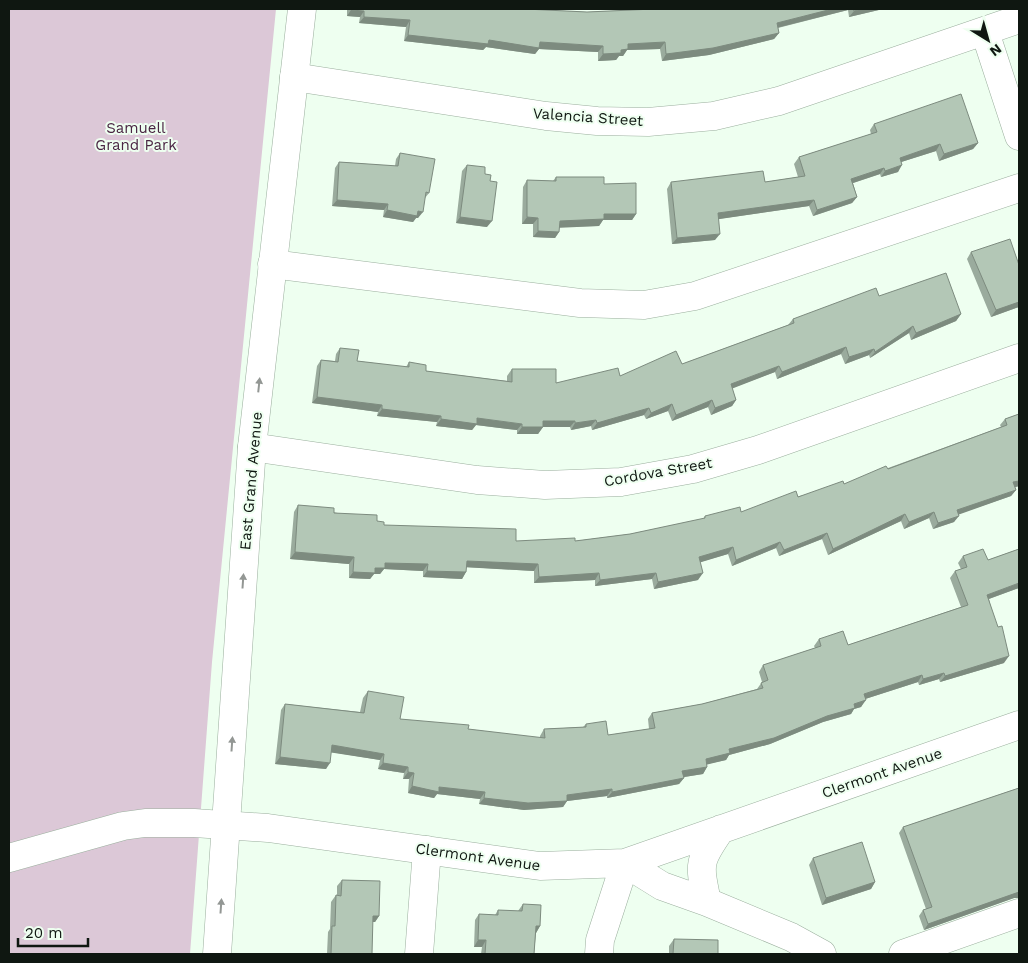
<svg xmlns="http://www.w3.org/2000/svg" width="1028" height="963" font-family="'Work Sans',sans-serif">
  <style>
    .green { fill: #dcc8d7 }
    .lines { fill: none; stroke-linecap: round; stroke-linejoin: round }
    .minor-casing { stroke: #9baf9e; stroke-width: 29 }
    .major-casing { stroke: #9baf9e; stroke-width: 29 }
    .minor { stroke: #fff; stroke-width: 28 }
    .major { stroke: #fff; stroke-width: 28 }
    .wall { fill: #9aab9d }
    .shaded-wall { fill: #7d8b7f }
    .building { fill: #b3c7b6; stroke: #7d8b7f }
    .oneway { fill: #939794 }
    .labels { text-anchor: middle; dominant-baseline: central; stroke-width: 4; stroke-linejoin: round; paint-order: stroke }
    .street-label { font-size: 15px; fill: #0f1711; stroke: #eefff0 }
    .park-label { font-size: 15px; fill: #4a2543; stroke: #eefff0 }
  </style>
  <rect width="100%" height="100%" fill="#eefff0"/>
  <path class="green" d="M9,9H276L212,662L190,954H9Z"/>
  <g class="lines">
    <defs>
      <path id="minor" d="M985,32L1019,136
        M294,77L546,116L597,121L648,122L714,116L779,101L1019,19
        M272,264L580,303L644,305L695,296L1019,188
        M252,447L477,480L545,485L621,482L693,469L758,450L1019,358
        M9,858L123,826L145,823H194L268,828L540,866L625,863L1019,725
        M707,902C699,863 698,862 721,829
        M419,954L427,850
        M599,954L600,940L625,863L662,886L707,902L791,937L822,954
        M903,954L1019,913"/>
      <path id="major" d="M217,954L252,447L302,9"/>
    </defs>
    <use href="#minor" class="minor-casing"/>
    <use href="#major" class="major-casing"/>
    <use href="#minor" class="minor"/>
    <use href="#major" class="major"/>
  </g>
  <path class="wall" d="M347,9H525L587,12L654,9H883L849,17L848,10L778,28L779,33L774,39L709,55L662,61L660,49L627,50L623,56H619L616,60L598,61V52L539,49L535,54L486,47L483,50L404,41L406,27L359,23L360,17L347,16Z
    M874,124L978,143L973,149L939,161L936,151L901,162L898,172L881,177L880,174L853,183L857,197L852,203L813,216L809,206L718,219L715,240L672,244L667,189L671,182H765L798,177L794,164L799,157L871,134L870,130Z
    M400,153L429,193L425,198L418,218H416L413,222L383,217L384,210L332,206L335,168L339,162L395,166L396,159Z
    M467,165L487,227L456,223L462,171Z
    M556,177L604,184L636,214L632,220H603L599,226L559,227V232L555,238L533,237V224H522L523,187L527,180L553,181Z
    M971,252L1019,265V307L991,317L967,259Z
    M879,296L961,314L956,321L911,340L909,333L870,358L869,355L845,364L841,354L777,379L775,372L732,388L736,400L732,406L711,415L708,407L672,421L668,411L646,419L644,415L592,430L591,426L571,430L570,427H543L538,434H517V430L476,425L472,430L436,426L437,422L377,416L378,412L312,403L317,366L321,360L335,361L336,354L340,348L357,361L406,367L409,362L426,371L507,381V376L512,369L556,383L620,376L682,364L788,325L793,319Z
    M1019,414V486L1015,487L1016,490L1011,496L958,514L954,522L933,529L929,518L904,529L901,521L828,555L822,539L779,556L776,548L732,566L728,554L700,562L698,580L654,589L652,579L595,586V580L534,583V571L466,567V572L462,579L423,577V571L384,569L380,574H374L370,579L349,578V564L290,559L294,512L298,505L377,521L384,525L516,541H575L630,534L703,519L705,516L741,512L844,484L1001,427L1000,425L1005,419Z
    M1019,549V588L989,599L1004,663L940,682L939,679L919,685L918,682L865,699L861,707L854,709L851,714L823,722L770,744L729,755L726,760L707,764V767L703,774L684,777V778L679,784L607,798V796L567,801L563,807L524,810L479,804L480,799L437,794L434,798L408,793L409,779H403L404,773L378,769L380,760L331,752L326,769L275,764L281,710L285,704L360,712L363,698L368,691L400,719L468,729L540,738V736L544,729L583,727L586,724L608,735L649,729L648,719L652,713L702,704L757,689L762,682L759,672L763,665L815,648L814,646L819,639L848,645L961,607L950,578L955,571L961,569L958,563L963,556L988,560Z
    M1019,788V898H1014L924,930L919,916L923,910L926,909L899,833L903,827Z
    M813,858L875,882L871,889L822,905L809,865Z
    M342,880L379,916L375,922H372V954H327L328,932L330,929L331,902L336,895H337V886Z
    M523,904L540,926L536,933L534,954H481L482,947H474L475,920L479,914L495,915L498,910L518,911Z
    M674,939L718,954H669V946Z"/>
  <path class="shaded-wall" d="M832,9H848V10L772,29L777,23Z
    M862,9H883L849,17L854,11Z
    M351,10L364,11L360,17L347,16Z
    M364,17L410,20L406,27L359,23Z
    M779,33L774,39L709,55L662,61L666,54Z
    M408,35L489,40L540,42L603,46L598,52L539,49L535,54L486,47L483,50L404,41Z
    M665,42L660,49L627,50L623,56H619L616,60L598,61L603,54L628,44Z
    M978,143L973,149L939,161L944,154Z
    M940,144L936,151L895,164L900,158Z
    M902,165L898,172L881,177L885,171Z
    M884,168L880,174L847,185L851,179Z
    M857,197L852,203L813,216L817,210Z
    M337,200L388,204L384,210L332,206Z
    M814,200L809,206L713,220L718,213Z
    M387,210L418,211L423,212L418,218H416L413,222L383,217Z
    M604,214H636L632,220H603L599,226L555,228L560,221Z
    M460,217L492,221L487,227L456,223Z
    M527,217L538,218L533,224H522Z
    M538,231L559,232L555,238L533,237Z
    M720,234L715,240L672,244L677,238Z
    M1019,302V307L991,317L996,310Z
    M961,314L956,321L911,340L916,333Z
    M913,326L909,333L870,358L875,352Z
    M846,347L841,354L777,379L782,372Z
    M874,349L869,355L845,364L849,357Z
    M779,366L775,372L726,391L731,384Z
    M317,397L382,405L378,412L312,403Z
    M712,400L708,407L672,421L676,415Z
    M736,400L732,406L711,415L715,408Z
    M672,404L668,411L646,419L651,413Z
    M649,408L644,415L592,430L597,423Z
    M382,409L441,416L437,422L377,416Z
    M477,418L522,424L517,430L476,425L472,430L436,426L441,419Z
    M596,420L591,426L571,430L575,423Z
    M543,421H575L570,427H543L538,434H517L522,427Z
    M1019,481V486L1009,489L1013,482Z
    M1016,490L1011,496L952,517L957,510Z
    M934,512L929,518L904,529L909,522Z
    M905,514L901,521L828,555L833,549Z
    M959,516L954,522L933,529L938,523Z
    M827,533L822,539L779,556L784,550Z
    M780,542L776,548L732,566L736,560Z
    M733,547L728,554L695,564L699,557Z
    M295,552L354,557L349,564L290,559Z
    M467,561L538,564L534,571L462,567Z
    M385,563L428,564L423,571L384,569L380,574H374L370,579L349,578L353,572L375,568Z
    M427,571L466,572L462,579L423,577Z
    M599,573L595,580L534,583L539,577Z
    M656,573L652,579L595,586L600,580Z
    M703,573L698,580L654,589L658,582Z
    M1019,583V588L983,601L987,595Z
    M1009,656L1004,663L940,682L945,676Z
    M944,673L939,679L919,685L923,679Z
    M922,675L918,682L859,701L864,694Z
    M866,700L861,707L854,709L851,714L823,722L770,744L729,755L726,760L701,766L706,759L729,749L854,704Z
    M332,745L384,754L380,760L328,752Z
    M280,757L330,763L326,769L275,764Z
    M383,763L408,767L404,773L378,769Z
    M707,767L703,774L678,778L682,771Z
    M408,772L414,773L409,779H403Z
    M684,778L679,784L607,798L612,792Z
    M412,786L439,787L485,792L480,799L437,794L434,798L408,793Z
    M612,789L607,796L567,801L563,807L524,810L479,804L484,798L567,795Z
    M875,882L871,889L822,905L826,898Z
    M1018,892H1019V898H1014L924,930L928,924Z
    M373,916H379L375,922H368Z
    M536,926H540L536,933Z
    M478,940H486L482,947H474Z"/>
  <path class="building" d="M351,9H525L587,12L654,9H832L777,23L779,33L713,48L666,54L665,42L628,44V49L621,50V53L603,54V46L540,42L539,48L489,40L488,44L408,35L410,20L364,17V11L351,10Z
    M853,9H862L854,11Z
    M961,94L978,143L944,154L940,144L900,158L902,165L885,171L884,168L851,179L857,197L817,210L814,200L718,213L720,234L677,238L671,182L763,171L765,182L805,176L799,157L877,132L874,124Z
    M400,153L435,159L429,193L426,192L423,212L418,211L417,216L387,210L388,204L337,200L339,162L398,166Z
    M467,165L485,167V174L491,175L490,181L497,182L492,221L460,217Z
    M556,177H604V184L636,183V214H604V219L560,221L559,232L538,231V218L527,217V180L556,181Z
    M1010,239L1019,265V302L996,310L971,252Z
    M946,273L961,314L916,333L913,326L875,352L874,349L849,357L846,347L782,372L779,366L731,384L736,400L715,408L712,400L676,415L672,404L651,413L649,408L597,423L596,420L575,423V421H543V427H522V424L477,418V424L441,419V416L382,409V405L317,397L321,360L338,362L340,348L359,350L357,361L409,367V362L426,365V371L512,382V369H556V383L618,368L620,376L676,351L682,364L794,323L793,319L876,288L879,296Z
    M1019,414V481L1013,482L1016,490L957,510L959,516L938,523L934,512L909,522L905,514L833,549L827,533L784,550L780,542L736,560L733,547L699,557L703,573L658,582L656,573L600,580L599,573L539,577L538,564L467,561L466,572L427,571L428,564L385,563V568H375V573L353,572L354,557L295,552L298,505L334,508V513L377,515V521L384,522V525L516,529V541L575,538V541L630,534L705,518V516L740,507L741,512L796,491L798,497L843,481L844,484L886,466L888,469L1007,425L1005,419Z
    M983,549L988,560L1019,549V583L987,595L998,627L1002,626L1009,656L945,676L944,673L923,679L922,675L864,694L866,700L854,704L855,708L827,716L774,738L729,749L730,753L706,759L707,767L682,771L684,778L612,792V789L567,795V801L528,803L484,798L485,792L439,787V792L412,786L414,773L408,772V767L383,763L384,754L332,745L330,763L280,757L285,704L364,713L368,691L404,697L400,719L469,725L468,729L545,738L544,729L586,727V724L606,721L608,735L655,728L652,713L702,704L763,688L761,683L768,680L763,665L821,646L819,639L843,631L848,645L968,605L955,571L967,567L963,556Z
    M1019,788V892L928,924L923,910L932,907L903,827Z
    M862,842L875,882L826,898L813,858Z
    M342,880L380,881L379,916H373L372,954H331L332,926H335L336,895L341,896Z
    M523,904L541,905L540,926H536L534,954H485L486,940H478L479,914L498,915V910L522,911Z
    M674,939L718,940V954H673Z"/>
  <defs><path id="oneway-solid" d="M-6-.8H1V-3.2L6.5 0L1 3.2V.8H-6Z" transform="scale(1.25)"/></defs>
  <g class="oneway">
    <use href="#oneway-solid" transform="translate(259 385) rotate(-84)"/>
    <use href="#oneway-solid" transform="translate(243 581) rotate(-86)"/>
    <use href="#oneway-solid" transform="translate(232 744) rotate(-86)"/>
    <use href="#oneway-solid" transform="translate(221 906) rotate(-86)"/>
  </g>
  <g class="labels">
    <g class="street-label">
      <text transform="translate(588 117) rotate(4)">Valencia Street</text>
      <text transform="translate(658 472) rotate(-10)">Cordova Street</text>
      <text transform="translate(251 481) rotate(-85)">East Grand Avenue</text>
      <text transform="translate(882 773) rotate(-19)">Clermont Avenue</text>
      <text transform="translate(478 857) rotate(8)">Clermont Avenue</text>
    </g>
    <g class="park-label">
      <text x="136" y="128">Samuell<tspan x="136" dy="17">Grand Park</tspan></text>
    </g>
  </g>
  <rect width="1028" height="963" fill="none" stroke="#0f1711" stroke-width="20"/>
  <g transform="translate(988 40) rotate(143)" stroke="#eefff0" stroke-width="4" paint-order="stroke">
  <path d="M0-4L9 19L0 12L-9 19Z" fill="#0f1711"/>
  <text y="-8" font-size="14" font-weight="bold" text-anchor="middle" fill="#0f1711">N</text>
  </g>
  <path d="M18 938v8h70v-8" fill="none" stroke="#0f1711" stroke-width="2.5"/>
  <text x="25" y="938" font-size="15" fill="#0f1711" stroke="#eefff0" stroke-width="4" paint-order="stroke">20 m</text>
</svg>
